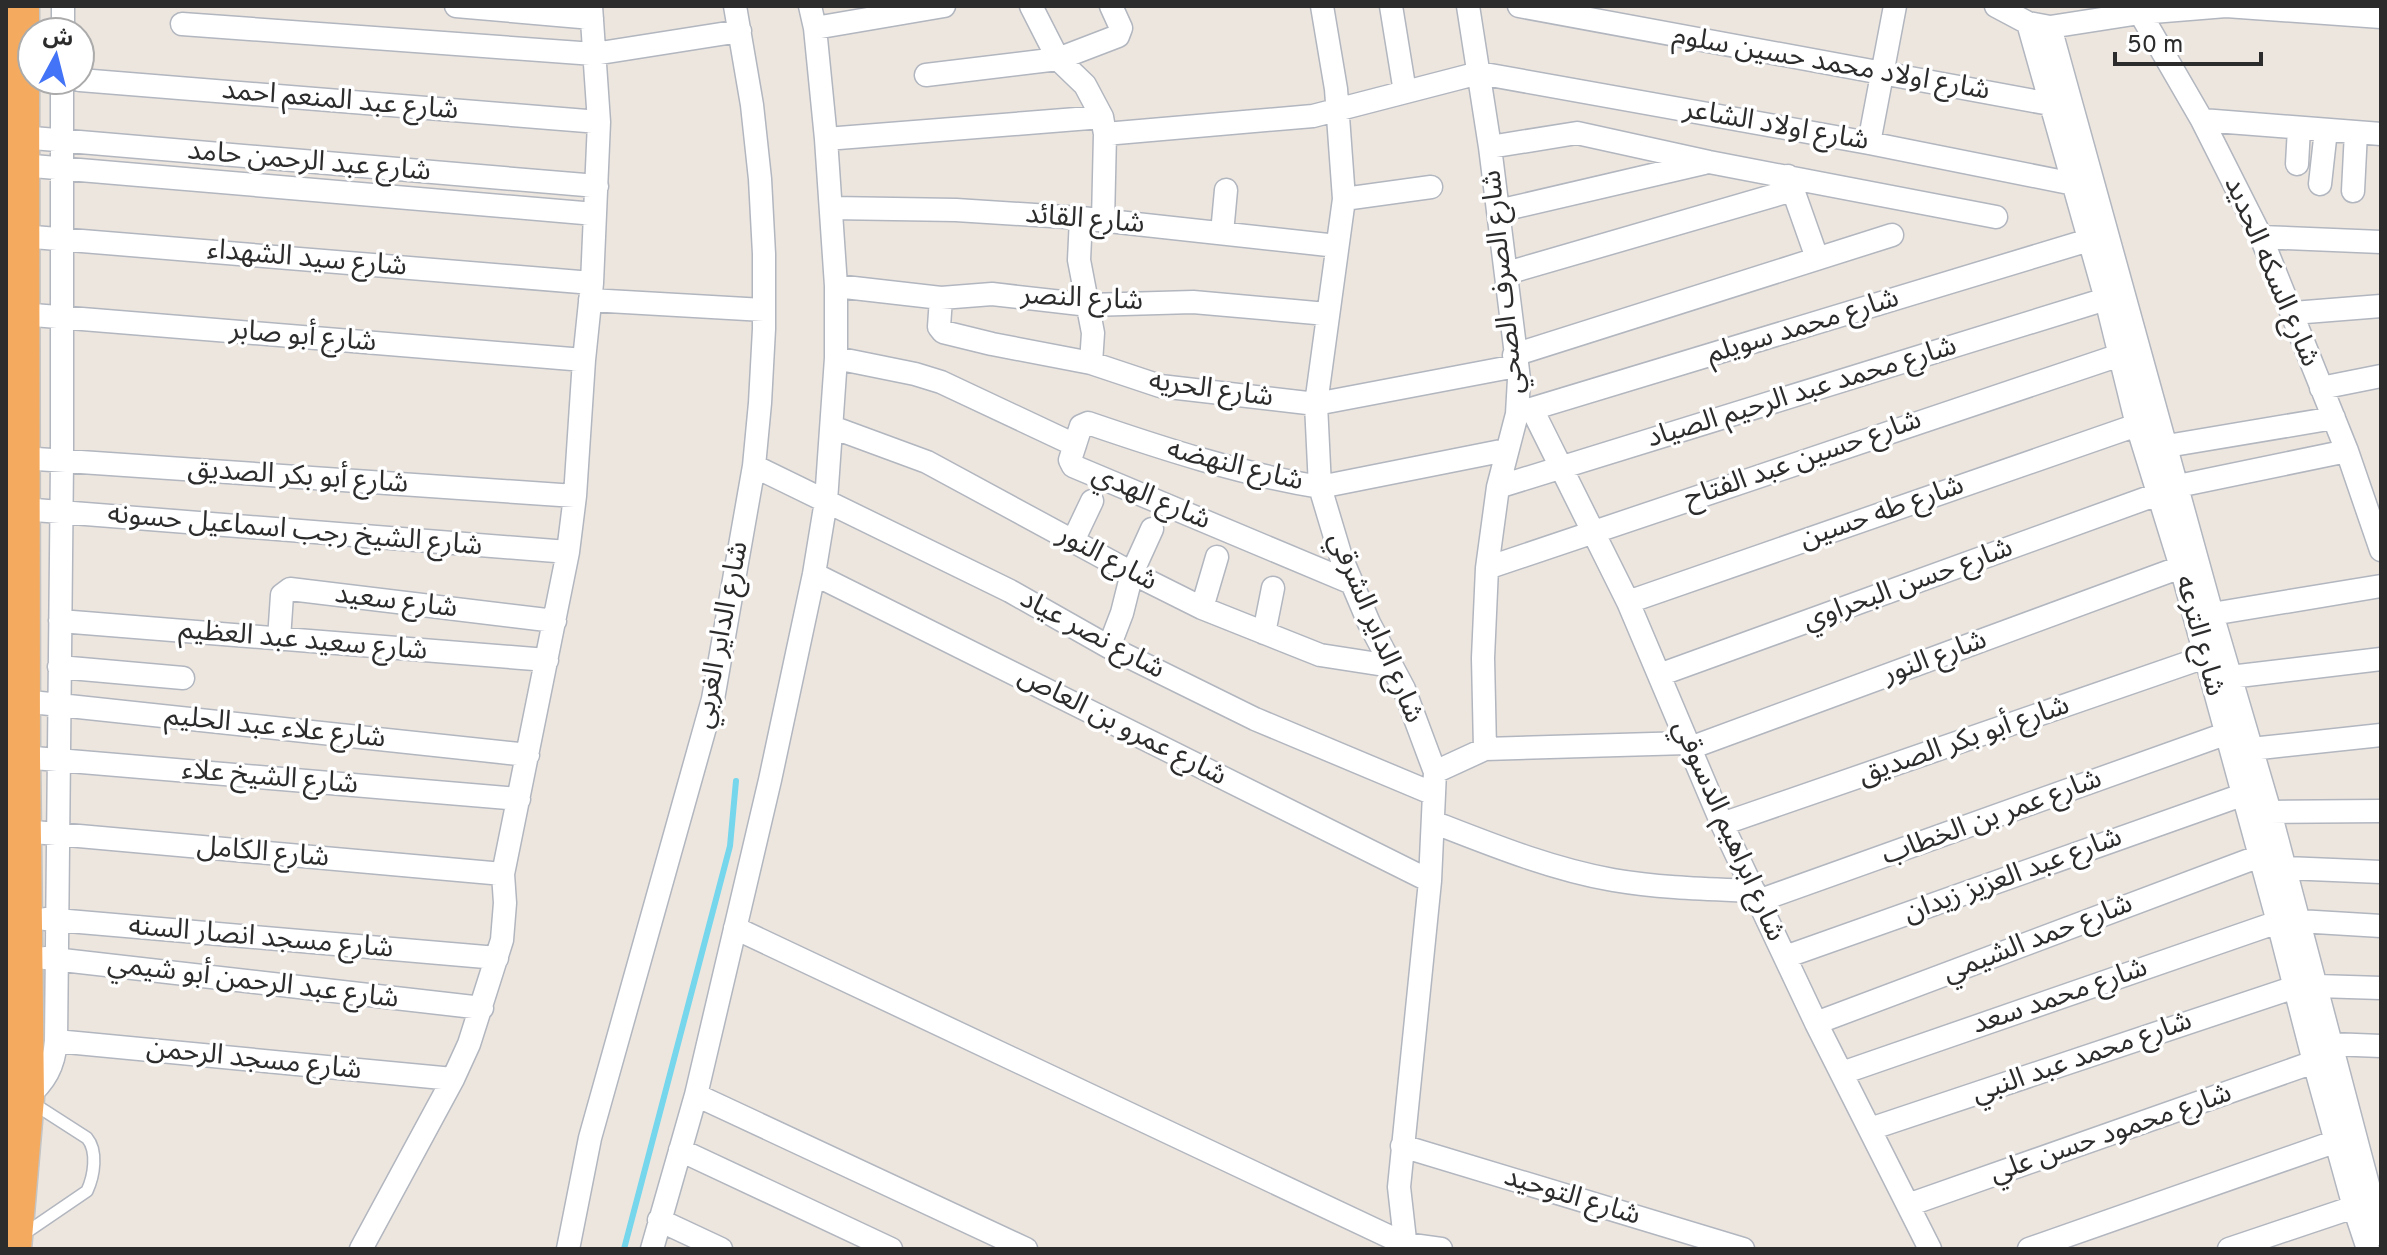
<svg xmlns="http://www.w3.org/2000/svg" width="2387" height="1255" font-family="Overpass,'Noto Sans Arabic',sans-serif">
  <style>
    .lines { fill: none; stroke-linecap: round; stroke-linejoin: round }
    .stream { stroke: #75d6ec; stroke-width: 6 }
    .service-casing { stroke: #b2b6bf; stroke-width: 14 }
    .minor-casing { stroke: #b2b6bf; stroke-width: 25 }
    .trunk-casing { stroke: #c4c4c4; stroke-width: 39 }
    .service { stroke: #fff; stroke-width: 11 }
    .minor { stroke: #fff; stroke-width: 22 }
    .trunk { stroke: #f4ab60; stroke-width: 36 }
    .labels { text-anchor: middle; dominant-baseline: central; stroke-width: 7; stroke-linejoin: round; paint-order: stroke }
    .street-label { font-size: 28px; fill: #2c2c2c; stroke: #fff }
  </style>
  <rect width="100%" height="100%" fill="#ede6df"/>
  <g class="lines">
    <path class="stream" d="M624,1249L730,846L736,781"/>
    <defs>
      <path id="service" d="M21,1236L87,1191C94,1176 98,1151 87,1138L31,1102"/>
      <path id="minor" d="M456,6L592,18
        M1031,6L1058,59L1085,85L1102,117L1105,134L1103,221
        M1322,6L1336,89L1344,199L1316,404L1320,487L1341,557L1369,623L1404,689L1435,772L1430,881L1399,1187L1406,1249
        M1391,6L1405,92
        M1468,6L1490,147L1519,379L1517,414L1498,487L1487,568L1483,658L1485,749
        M1519,6L2050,104
        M1996,6L2028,23L2050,27L2140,13L2226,6L2381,17
        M2136,6L2202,120L2261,237L2347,451L2381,550
        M2028,23L2106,299L2137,425L2181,567L2278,922L2314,1062L2354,1207L2368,1249
        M182,24L594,54L740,31
        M2050,27L2212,614L2270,812L2381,1234
        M815,28L944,6
        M63,32V6
        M926,75L1058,59L1118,36L1121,28L1111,6
        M80,80L599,122
        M2202,120L2381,134
        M1105,134L1313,116L1479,73L1869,143L2074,184
        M21,137L597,186
        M826,139L1102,117
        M1869,143L1895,6
        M1490,147L1577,133L1709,162L1996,217
        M2297,164L2299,128
        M21,165L595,214
        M1788,176L1817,258
        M2320,184L2326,130
        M2353,191L2356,132
        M1344,199L1431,187
        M832,208L956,210L1081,218L1337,246
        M1498,211L1704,163
        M1081,218L1079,260L1093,333L1091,363
        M1222,233L1226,190
        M21,236L592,283
        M2261,237L2381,242
        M1507,273L1793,190
        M836,286L941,298L992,294L1089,305L1193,302L1327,314
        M941,298L939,327L943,332L992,344L1091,363L1160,386L1316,404L1516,366
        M590,300L764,310
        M2293,313L2381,306
        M21,314L584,360
        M1514,355L1892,235
        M836,358L915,374L941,382L1075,445
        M2321,388L2381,376
        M1532,409L1628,602L1722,824L1816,1023L1930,1249
        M1518,413L2089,240
        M832,427L927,462L1132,573L1202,608L1320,655L1391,666
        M2167,446L2334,418
        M22,458L575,496
        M754,466L1010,591L1109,647L1255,719L1434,794
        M2178,486L2347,451
        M1498,487L2106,299
        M22,509L568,552
        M1073,541L1092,501
        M1487,568L2120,355
        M814,574L1430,881
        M1352,583L1073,466L1070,460L1081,426L1088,423C1164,449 1241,474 1320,487L1506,450
        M1628,602L2137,425
        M1202,608L1217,557
        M2212,614L2381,586
        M60,621L547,660
        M1264,633L1273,588
        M279,639L282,595L290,589L555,621
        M1109,647L1122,613L1132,573L1152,529
        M59,667L183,678
        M1659,675L2158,494
        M2230,677L2381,659
        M22,701L528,755
        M1690,748L2181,567
        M2251,749L2381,735
        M22,757L519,799
        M1435,772L1485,749L1687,743
        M2270,812L2381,811
        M1433,822C1492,845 1551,869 1613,880C1660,888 1707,889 1754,891
        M1722,824L2205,657
        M23,831L503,874
        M2285,868L2381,872
        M1758,901L2225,734
        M45,919L497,958
        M2299,921L2381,926
        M735,928L1405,1244L1441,1249
        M1785,957L2242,795
        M45,958L482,1008
        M2317,986L2381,988
        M1816,1023L2260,856
        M56,1041L453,1079
        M2331,1044L2381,1046
        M1842,1073L2278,922
        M696,1095L1026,1249
        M26,1098C45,1082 54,1066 56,1041L62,461V80
        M1870,1129L2295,987
        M1402,1146L1743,1249
        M680,1150L891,1249
        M1908,1205L2314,1062
        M659,1220L721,1249
        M361,1249L453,1079L469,1044L502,940L505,903L503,874L568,552L575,496L584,360L592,283L599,122L591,6
        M568,1249L590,1138L713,699L754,466L760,403L764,329V254L760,179L752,105L735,6
        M652,1249L696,1095L770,780L814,574L826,501L836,358V286L826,139L815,28L810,6
        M2029,1249L2337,1141
        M2229,1249L2354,1207"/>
      <path id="trunk" d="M13,1249L26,1098L22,757L21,6"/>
    </defs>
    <use href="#service" class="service-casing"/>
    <use href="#minor" class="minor-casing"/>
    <use href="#trunk" class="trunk-casing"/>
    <use href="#service" class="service"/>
    <use href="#minor" class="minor"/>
    <use href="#trunk" class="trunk"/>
  </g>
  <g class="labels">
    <g class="street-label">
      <text transform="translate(1831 64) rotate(10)">شارع اولاد محمد حسين سلوم</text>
      <text transform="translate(340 101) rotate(5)">شارع عبد المنعم احمد</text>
      <text transform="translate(1776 126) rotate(10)">شارع اولاد الشاعر</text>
      <text transform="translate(309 162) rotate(5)">شارع عبد الرحمن حامد</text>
      <text transform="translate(1085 220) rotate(5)">شارع القائد</text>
      <text transform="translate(307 259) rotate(5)">شارع سيد الشهداء</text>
      <text transform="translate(2271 272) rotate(67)">شارع السكه الحديد</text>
      <text transform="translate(1504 282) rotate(-96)">شارع الصرف الصحي</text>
      <text transform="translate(1082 299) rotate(3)">شارع النصر</text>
      <text transform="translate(1803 327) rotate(-17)">شارع محمد سويلم</text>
      <text transform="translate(303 337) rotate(5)">شارع أبو صابر</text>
      <text transform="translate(1211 390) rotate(8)">شارع الحريه</text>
      <text transform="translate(1802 393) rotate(-17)">شارع محمد عبد الرحيم الصياد</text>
      <text transform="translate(1803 460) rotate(-19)">شارع حسين عبد الفتاح</text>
      <text transform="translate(1235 466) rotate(14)">شارع النهضه</text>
      <text transform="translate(298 477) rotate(4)">شارع أبو بكر الصديق</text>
      <text transform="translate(1151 498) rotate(23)">شارع الهدي</text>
      <text transform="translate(1882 513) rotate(-19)">شارع طه حسين</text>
      <text transform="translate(295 531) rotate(5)">شارع الشيخ رجب اسماعيل حسونه</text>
      <text transform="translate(1107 559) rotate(28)">شارع النور</text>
      <text transform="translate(1908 585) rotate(-20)">شارع حسن البحراوي</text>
      <text transform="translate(396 602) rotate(7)">شارع سعيد</text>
      <text transform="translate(1375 628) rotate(67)">شارع الداير الشرقي</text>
      <text transform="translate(722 635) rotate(-79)">شارع الداير الغربي</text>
      <text transform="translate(1092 635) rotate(28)">شارع نصر عياد</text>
      <text transform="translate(2199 636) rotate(75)">شارع الترعه</text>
      <text transform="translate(303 641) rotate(5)">شارع سعيد عبد العظيم</text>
      <text transform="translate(1935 658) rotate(-20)">شارع النور</text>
      <text transform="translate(1122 727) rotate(27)">شارع عمرو بن العاص</text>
      <text transform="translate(275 728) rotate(6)">شارع علاء عبد الحليم</text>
      <text transform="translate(1964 741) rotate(-19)">شارع أبو بكر الصديق</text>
      <text transform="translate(270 778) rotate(5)">شارع الشيخ علاء</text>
      <text transform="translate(1992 818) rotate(-20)">شارع عمر بن الخطاب</text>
      <text transform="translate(1728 831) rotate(66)">شارع ابراهيم الدسوقي</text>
      <text transform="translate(263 853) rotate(5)">شارع الكامل</text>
      <text transform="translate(2013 876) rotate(-20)">شارع عبد العزيز زيدان</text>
      <text transform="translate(261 938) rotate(5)">شارع مسجد انصار السنه</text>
      <text transform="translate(2038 939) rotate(-21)">شارع حمد الشيمي</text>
      <text transform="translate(253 982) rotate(7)">شارع عبد الرحمن أبو شيمي</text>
      <text transform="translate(2060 997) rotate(-19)">شارع محمد سعد</text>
      <text transform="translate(2082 1058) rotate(-19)">شارع محمد عبد النبي</text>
      <text transform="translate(254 1060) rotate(6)">شارع مسجد الرحمن</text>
      <text transform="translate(2111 1134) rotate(-19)">شارع محمود حسن علي</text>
      <text transform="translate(1572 1197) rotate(17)">شارع التوحيد</text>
    </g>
  </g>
  <rect width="2387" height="1255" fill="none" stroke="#2c2c2c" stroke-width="16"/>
  <g transform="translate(56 56) rotate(7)"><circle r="38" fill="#ffffff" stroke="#ababab" stroke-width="2"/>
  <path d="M0-6L14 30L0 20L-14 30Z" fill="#4373f6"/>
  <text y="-12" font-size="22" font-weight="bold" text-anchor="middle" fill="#2c2c2c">ش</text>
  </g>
  <path d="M2115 52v12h146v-12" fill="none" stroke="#2c2c2c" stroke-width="4"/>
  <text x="2127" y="52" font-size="24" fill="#2c2c2c" stroke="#ffffff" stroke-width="6" paint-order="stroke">50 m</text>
</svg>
